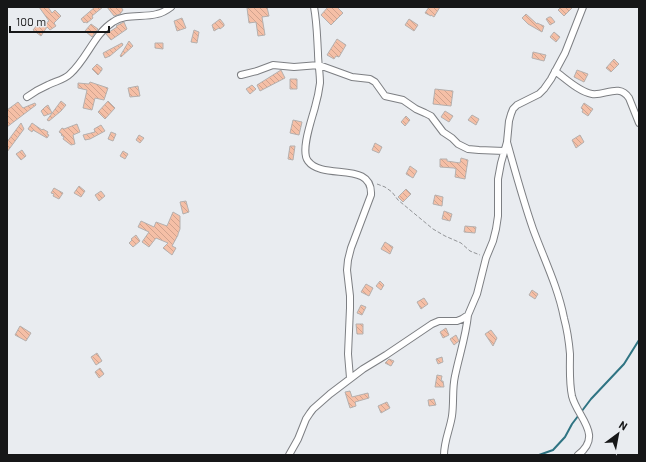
<svg xmlns="http://www.w3.org/2000/svg" width="646" height="462" font-family="Barlow,sans-serif">
  <style>
    .lines { fill: none; stroke-linecap: round; stroke-linejoin: round }
    .stream { stroke: #2f7483; stroke-width: 2 }
    .building { fill: url(#building-back-hatch); stroke: #b5b0ae }
    .minor-casing { stroke: #7d7f83; stroke-width: 8 }
    .path { stroke: #939598; stroke-width: 1; stroke-dasharray: 4 2; stroke-linecap: butt }
    .minor { stroke: #fff; stroke-width: 6 }
  </style>
  <defs>
    <pattern id="building-back-hatch" width="6" height="6" patternUnits="userSpaceOnUse"><rect width="6" height="6" fill="#f5bfa6"/><path d="M-1 5l2 2M0 0l6 6M5-1l2 2" fill="none" stroke="#d1a38e"/></pattern>
  </defs>
  <rect width="100%" height="100%" fill="#e9ecf0"/>
  <g class="lines">
    <path class="stream" d="M639,288V300
      M539,455L553,450L565,437L572,424L591,399L624,364L639,340"/>
  </g>
  <path class="building" d="M39,7H48L52,13L55,10L61,16L54,23L56,26L50,30L47,27L41,36L33,30L37,25L40,27L49,21Z
    M95,7H103L92,16L93,18L87,23L85,22L84,23L81,19Z
    M107,7H121L123,10L120,14L114,16Z
    M258,7H267L269,16L262,17L265,35L258,36L256,22L249,23L247,8Z
    M328,7H337L343,13L331,25L321,15Z
    M429,7H440L434,17L431,15V16L425,13Z
    M561,7H573L564,16L558,10Z
    M526,14L537,24V23L544,26L542,32L528,24L522,18Z
    M549,17H551L555,22L550,25L546,19Z
    M182,18L186,28L177,31L174,21Z
    M220,19L224,24V26L220,29L219,28L214,31L212,25Z
    M409,19L418,25L414,31L405,25Z
    M124,22L127,29L111,40L106,34L117,27L116,26Z
    M91,24L98,29L92,37L85,31Z
    M194,30L199,32L197,43L191,42Z
    M554,32L560,37L556,42L550,37Z
    M337,39L346,45L339,57L336,56L334,59L327,55Z
    M129,41L133,46L121,57L120,56Z
    M122,43L123,45L110,56L105,58L103,53Z
    M155,43H163V49L155,48Z
    M533,52L546,55L544,61L532,58Z
    M614,59L619,64L611,72L606,68Z
    M97,64L102,68V70L98,75L92,69Z
    M281,70L285,78L260,91L257,85Z
    M577,70L588,74L584,82L574,77Z
    M290,79H297V89H290Z
    M90,82L108,88L104,100L95,98L92,110L83,108L87,90L78,88V83L89,84Z
    M252,85L256,89L250,94L246,89Z
    M138,86L140,96L130,97L128,88Z
    M435,89L453,91L451,106L433,104Z
    M61,101L66,105L61,111L49,121L47,120Z
    M108,101L115,108L105,119L98,112Z
    M18,102L23,108L35,103L36,105L7,127V110Z
    M584,103L593,109L588,116L582,112L583,110L581,108Z
    M48,105L52,113L44,116L41,111L45,107Z
    M445,111L453,116L449,122L441,117Z
    M472,115L479,119L476,125L468,120Z
    M406,116L410,120L405,126L401,122Z
    M293,120L302,122L299,135L290,133Z
    M21,123L24,129L7,152V142Z
    M32,123L42,130L43,129L48,132L47,134L49,135L47,138L33,130L32,132L28,129Z
    M77,124L80,132L73,135L75,144L71,145L63,139L64,137L61,135L62,134L59,132L62,128L64,129Z
    M101,125L105,131L90,139L85,140L83,135L95,132L94,129Z
    M111,132L116,134L113,141L108,139Z
    M139,135L144,138L140,143L136,140Z
    M580,135L584,142L576,148L572,140Z
    M375,143L382,147L379,153L372,150Z
    M290,146H295L293,160L288,159Z
    M22,150L26,156L21,160L16,154Z
    M123,151L128,154L125,159L120,156Z
    M461,158L468,160L465,179L455,177L456,169L454,168L440,167V159H447V161L460,163Z
    M410,166L417,171L413,178L406,174Z
    M79,186L85,191L81,197L74,193Z
    M54,188L63,193L59,199L53,196L54,194L51,193Z
    M406,189L411,194L403,202L398,197Z
    M101,191L105,196L99,201L95,195Z
    M435,195L443,197L442,206L433,204Z
    M186,201L189,212L183,214L180,202Z
    M444,211L452,214L450,221L442,219Z
    M173,212L180,216V229L178,234V235L172,246L176,248L172,255L163,248L168,243L156,238L149,247L142,242L149,232L138,227L141,221L154,227L156,222L167,226Z
    M465,226L476,227L475,233L464,232Z
    M136,235L140,241L133,247L129,243L132,240L131,239Z
    M385,242L393,247L390,254L381,249Z
    M380,281L384,285L381,290L376,286Z
    M366,284L373,288L369,296L361,292Z
    M532,290L538,294L535,299L529,295Z
    M424,298L428,304L421,309L417,302Z
    M361,305L366,307L362,315L357,313Z
    M356,324H363V334H357Z
    M20,326L31,333L26,341L15,335Z
    M446,328L449,335L443,338L440,332Z
    M491,330L497,338L493,346L485,334Z
    M456,335L459,341L454,345L450,339Z
    M97,353L102,361L96,365L91,357Z
    M442,357L443,362L438,364L436,359Z
    M389,359L394,361L391,366L385,363Z
    M100,368L104,374L99,378L95,372Z
    M437,375L442,376L441,381H443L444,387H435Z
    M350,391L352,397L368,393L369,398L355,402L356,406L350,408L345,392Z
    M434,399L436,405L429,406L428,400Z
    M387,402L390,408L381,413L378,406Z"/>
  <g class="lines">
    <defs>
      <path id="minor" d="M314,7C317,23 317,37 318,53C318,63 320,73 320,83C319,91 317,100 315,107C312,119 300,151 308,161C323,181 373,160 371,195L351,248L348,260L347,270L350,296V308L348,354L350,378
        M555,71C565,78 579,92 592,94C605,96 619,83 629,98L639,123
        M241,75L257,71L273,65L294,67L319,65L352,77L370,79L375,82L385,96L403,100L416,109L425,113L431,116L443,132L452,138L458,144L468,149L479,150L504,151
        M27,97C34,92 41,88 48,85C56,81 64,80 70,74C87,59 94,34 113,22C126,13 143,18 157,14C163,13 167,10 171,7
        M507,142C515,171 523,200 533,229C544,259 558,287 564,318C567,329 569,342 570,354C570,368 569,382 572,396C577,417 604,435 578,455
        M289,455L298,439L306,419L310,413L313,409L330,394L363,369L386,355L432,324L439,321H457L462,319L468,315L477,294L486,258L493,241L496,229L498,216V179L501,163L507,142L509,121L511,114L513,109L517,105L539,94L544,89L551,79L565,53L583,7
        M444,455C444,441 450,429 452,416C454,402 452,389 455,376C459,356 466,336 468,315"/>
    </defs>
    <use href="#minor" class="minor-casing"/>
    <path class="path" d="M377,184L385,187L392,192L398,200L433,229L445,236L461,243L470,251L480,255"/>
    <use href="#minor" class="minor"/>
  </g>
  <rect width="646" height="462" fill="none" stroke="#161718" stroke-width="16"/>
  <g transform="translate(618 434) rotate(32)" stroke="#e9ecf0" stroke-width="3" paint-order="stroke">
  <path d="M0-3L7 15L0 10L-7 15Z" fill="#161718"/>
  <text y="-6" font-size="11" font-weight="bold" text-anchor="middle" fill="#161718">N</text>
  </g>
  <path d="M10 26v6h99v-6" fill="none" stroke="#161718" stroke-width="2"/>
  <text x="16" y="26" font-size="12" fill="#161718" stroke="#e9ecf0" stroke-width="3" paint-order="stroke">100 m</text>
</svg>
